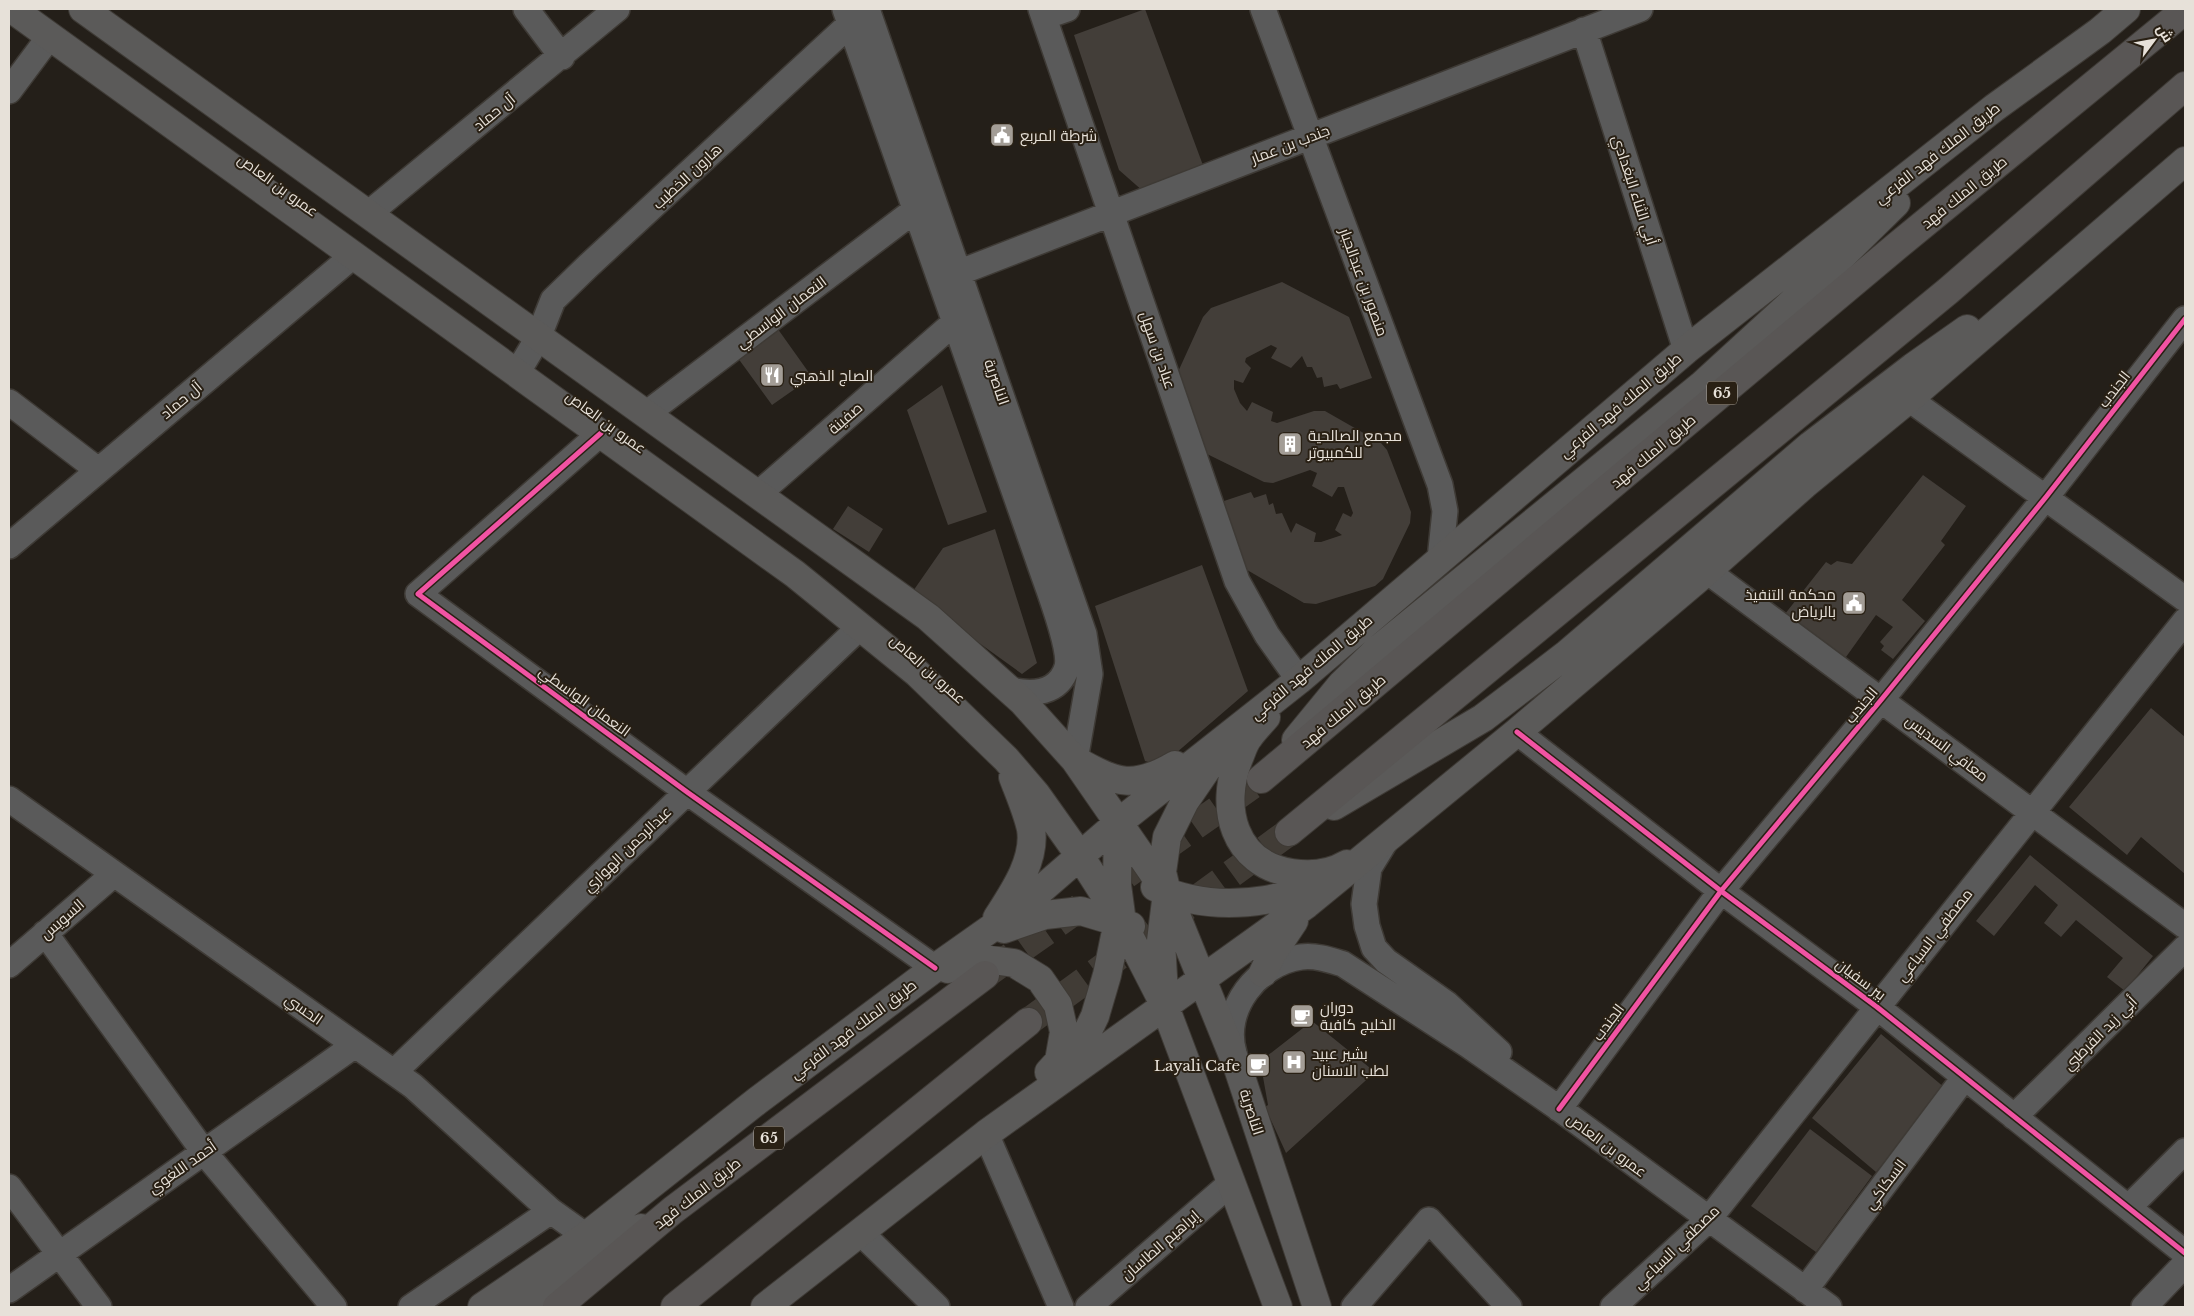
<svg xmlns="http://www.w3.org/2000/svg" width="2194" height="1316" font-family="'Libre Baskerville',Cairo,serif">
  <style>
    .building { fill: #433e39 }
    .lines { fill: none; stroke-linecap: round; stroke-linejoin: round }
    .highway-tunnel { stroke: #413c36; stroke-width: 28; stroke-dasharray: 28 14; stroke-linecap: butt }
    .minor-casing { stroke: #3e3a35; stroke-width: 28 }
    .major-casing { stroke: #3e3a35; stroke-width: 30 }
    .highway-casing { stroke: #3e3a35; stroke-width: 30 }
    .minor { stroke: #5a5a5a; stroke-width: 25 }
    .major { stroke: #5b5a59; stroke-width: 28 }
    .highway { stroke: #595655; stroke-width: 28 }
    .cycleway-casing { stroke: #292014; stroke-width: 8 }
    .cycleway { stroke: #f153a3; stroke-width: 5 }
    .labels { text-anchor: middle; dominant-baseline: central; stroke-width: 4; stroke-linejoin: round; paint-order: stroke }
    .shield { fill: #292014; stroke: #aea79e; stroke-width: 1 }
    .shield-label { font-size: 14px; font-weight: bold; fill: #e7e1d9 }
    .street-label { font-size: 15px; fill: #e7e1d9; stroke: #292014 }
    .poi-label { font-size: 15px; fill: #e7e1d9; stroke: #292014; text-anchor: start }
  </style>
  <rect width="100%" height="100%" fill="#241f19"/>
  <path class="building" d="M1145,9L1204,168L1144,192L1119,170L1074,35Z
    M1282,282L1349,317L1372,378L1340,389L1337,384L1324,387L1322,377L1317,378L1312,367H1307L1302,356L1291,368L1271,358L1277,348L1271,345L1246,358L1245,362L1251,368L1243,383L1234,380V389L1240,403L1247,411L1252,402L1273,412L1271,421L1277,423L1314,411H1325L1381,443L1387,450L1411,512L1410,523L1383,579L1375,586L1316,604L1304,603L1242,567L1221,502L1251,492L1254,498L1266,494L1269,505L1273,503L1276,514L1282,513L1291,533L1296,523L1316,533L1314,542H1321L1342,535L1335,530L1343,513L1351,517L1353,513L1344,487H1338L1332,497L1312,486L1317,473L1310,470L1273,483L1264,482L1207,454L1177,374L1203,317L1211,308Z
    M775,325L812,377L772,405L735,354Z
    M942,385L987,512L948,525L907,410Z
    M1923,475L1966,506L1941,541L1945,545L1902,600L1925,621L1893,659L1881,650L1884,646L1880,642L1893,627L1876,615L1841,664L1781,619L1826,562L1831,565L1837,561L1852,564Z
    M848,506L883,529L869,552L833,529Z
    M995,529L1037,663L1022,674L911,594L943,548Z
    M1202,565L1248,691L1161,766L1145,761L1095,606Z
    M2151,708L2185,737V874L2141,837L2127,855L2069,807Z
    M2030,855L2153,956L2125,991L2107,977L2123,958L2076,920L2061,937L2044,923L2058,905L2035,885L1994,936L1976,921Z
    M1312,1021L1375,1072L1286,1153L1265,1107L1268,1105L1263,1077L1268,1074L1264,1064L1270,1060L1267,1056Z
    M1881,1034L1945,1088L1876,1172L1812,1118Z
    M1810,1129L1872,1176L1816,1252L1751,1206Z"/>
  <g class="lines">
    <path class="highway-tunnel" d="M989,972L1261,779
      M1028,1022L1289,832"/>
    <defs>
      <path id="minor" d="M526,9L562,57
        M845,9L1037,556C1044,578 1072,646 1067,667C1059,694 1032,695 1010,690
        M867,9L1084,634L1090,674L1075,760
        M1041,9L1237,581L1267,635L1299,680
        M1263,9L1440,485L1445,511L1440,559
        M1044,17L1067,9
        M1584,30L1686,350
        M9,91L50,36
        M368,214L617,9
        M945,278L1640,9
        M517,373L538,338L553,300L588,266L850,24
        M1909,399L2185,599
        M9,402L98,470
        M646,414L915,210
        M601,433L418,594L687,792L935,968
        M758,494L955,322
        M9,546L354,255
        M1707,571L2185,926
        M1517,732L1721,891L1877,1007L2185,1253
        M9,799L413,1086L551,1211L586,1236
        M1385,842L1369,868L1364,904L1367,926L1374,948L1386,961L1447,1004L1499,1052
        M45,933L204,1152L334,1307
        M9,965L114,874
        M1234,1053C1221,1009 1258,963 1301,957C1316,955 1330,960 1343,964L1468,1045L1557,1107L1829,1307
        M394,1072L860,627
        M1559,1109L1721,891L1881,700L2046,497L2185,319
        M2014,1117L2185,948
        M986,1134L1061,1307
        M9,1187L99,1307
        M2129,1207L2185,1151
        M861,1233L937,1307
        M9,1290L355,1045
        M1805,1290L1964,1078
        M411,1307L551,1211
        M1088,1307L1231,1183
        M1354,1307L1429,1220L1509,1307
        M1613,1307L1708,1220L2185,621
        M2144,1307L2185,1264"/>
      <path id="major" d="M12,9L795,574L917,673L1006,759L1036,794L1080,856L1122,922L1164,1004L1278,1307
        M83,9L928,617L1022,701L1075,760L1167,893L1238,1068L1317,1307
        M1266,717C1261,723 1254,730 1249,737C1244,743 1242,751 1239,758C1219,807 1233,864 1292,873C1311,876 1330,874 1347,864
        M1296,740L1342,684L1376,651L1703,384L1834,264L1896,203
        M1077,761C1117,784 1134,789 1175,765
        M1334,806L1483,718L1567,654L1811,445L1913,367L1967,329
        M1155,887C1189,903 1228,906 1265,900C1285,897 1305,888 1324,882
        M997,918C1013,893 1036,860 1031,829C1027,811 1019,793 1013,777
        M1004,929L1045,915L1081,911L1131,926
        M948,969L977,958L1014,963L1040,979L1058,1005L1064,1032L1059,1061L1049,1072
        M1263,973L1272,954L1294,921
        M1164,994L1161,941L1167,893L1162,872L1167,837L1185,801L1215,757
        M1063,1070L1074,1060L1095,1016L1107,975L1115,936L1122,922L1117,885L1118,823
        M482,1307L586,1236L757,1101L935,968L1020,908L1118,823L1299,680L1686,350L1994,108L2100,31L2126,9
        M518,1307L575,1265L641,1228
        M765,1307L986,1134L1307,904L1517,732L1707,571L1804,485L1909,399L2185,161"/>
      <path id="highway" d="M1261,779L1897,246L2185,10
        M1289,832L1948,291L2185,86
        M557,1307L673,1210L985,975
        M675,1307L1028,1022"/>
    </defs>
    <use href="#minor" class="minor-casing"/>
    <use href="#major" class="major-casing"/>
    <use href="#highway" class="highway-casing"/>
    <use href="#minor" class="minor"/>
    <use href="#major" class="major"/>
    <use href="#highway" class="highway"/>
    <defs>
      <path id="cycleway" d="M601,433L418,594L687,792L935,968
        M1517,732L1721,891L1877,1007L2185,1253
        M1559,1109L1721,891L1881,700L2046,497L2185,319"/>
    </defs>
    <use href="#cycleway" class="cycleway-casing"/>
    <use href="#cycleway" class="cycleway"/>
  </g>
  <defs>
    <symbol id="civic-square" viewBox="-11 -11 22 22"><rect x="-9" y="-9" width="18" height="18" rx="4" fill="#a39d96" stroke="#292014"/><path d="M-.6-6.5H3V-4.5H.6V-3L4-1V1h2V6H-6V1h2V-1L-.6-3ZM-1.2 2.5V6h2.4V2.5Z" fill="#fff"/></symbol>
    <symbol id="restaurant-square" viewBox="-11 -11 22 22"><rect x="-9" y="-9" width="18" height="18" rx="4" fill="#a39d96" stroke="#292014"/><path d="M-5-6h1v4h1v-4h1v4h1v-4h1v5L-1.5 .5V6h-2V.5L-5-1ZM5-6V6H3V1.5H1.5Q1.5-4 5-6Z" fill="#fff"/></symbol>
    <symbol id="building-square" viewBox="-11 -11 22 22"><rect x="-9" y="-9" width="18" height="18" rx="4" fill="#a39d96" stroke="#292014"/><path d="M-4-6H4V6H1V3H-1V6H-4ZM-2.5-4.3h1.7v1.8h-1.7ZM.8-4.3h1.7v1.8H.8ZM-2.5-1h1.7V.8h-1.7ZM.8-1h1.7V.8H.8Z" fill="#fff"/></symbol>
    <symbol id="cafe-square" viewBox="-11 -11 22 22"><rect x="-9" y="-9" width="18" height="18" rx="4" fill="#a39d96" stroke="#292014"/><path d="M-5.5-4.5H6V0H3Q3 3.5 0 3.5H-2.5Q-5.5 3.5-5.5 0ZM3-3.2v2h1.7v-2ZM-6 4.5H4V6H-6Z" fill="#fff"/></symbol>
    <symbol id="hospital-square" viewBox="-11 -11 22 22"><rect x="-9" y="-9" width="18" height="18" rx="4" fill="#a39d96" stroke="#292014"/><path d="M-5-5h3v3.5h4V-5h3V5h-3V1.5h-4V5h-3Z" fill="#fff"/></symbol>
  </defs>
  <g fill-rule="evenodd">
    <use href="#civic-square" x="988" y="121" width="28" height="28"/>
    <use href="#restaurant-square" x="758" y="361" width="28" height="28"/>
    <use href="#building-square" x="1276" y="430" width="28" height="28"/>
    <use href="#civic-square" x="1840" y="589" width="28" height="28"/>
    <use href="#cafe-square" x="1288" y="1002" width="28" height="28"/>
    <use href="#hospital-square" x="1280" y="1048" width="28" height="28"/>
    <use href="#cafe-square" x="1244" y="1051" width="28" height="28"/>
  </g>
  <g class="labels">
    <g class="shield">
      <rect x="1707" y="381.5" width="30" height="23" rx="4"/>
      <rect x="754" y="1126.5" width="30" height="23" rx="4"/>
    </g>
    <g class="shield-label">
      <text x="1722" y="393">65</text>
      <text x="769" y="1138">65</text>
    </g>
    <g class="street-label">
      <text transform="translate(494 112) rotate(-39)">آل حماد</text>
      <text transform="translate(1290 144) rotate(-21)">جندب بن عمار</text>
      <text transform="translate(1937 153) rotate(-38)">طريق الملك فهد الفرعي</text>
      <text transform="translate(687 176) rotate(-43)">هارون الخطيب</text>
      <text transform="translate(278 185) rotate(36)">عمرو بن العاص</text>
      <text transform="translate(1635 190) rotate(72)">أبي الثناء البغدادي</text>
      <text transform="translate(1964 192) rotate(-39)">طريق الملك فهد</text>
      <text transform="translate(1364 282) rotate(70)">منصور بن عبدالجبار</text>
      <text transform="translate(781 312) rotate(-37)">النعمان الواسطي</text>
      <text transform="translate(1158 350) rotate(71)">عباد بن سهل</text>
      <text transform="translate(997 382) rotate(71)">الناصرية</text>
      <text transform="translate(2114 389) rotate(-52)">الجندب</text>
      <text transform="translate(181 400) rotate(-40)">آل حماد</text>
      <text transform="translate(1620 405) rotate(-40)">طريق الملك فهد الفرعي</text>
      <text transform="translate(845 418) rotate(-41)">صفينة</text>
      <text transform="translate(606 422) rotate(36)">عمرو بن العاص</text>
      <text transform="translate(1653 451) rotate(-40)">طريق الملك فهد</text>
      <text transform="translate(1311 667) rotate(-40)">طريق الملك فهد الفرعي</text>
      <text transform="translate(928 669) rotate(42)">عمرو بن العاص</text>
      <text transform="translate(585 701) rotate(36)">النعمان الواسطي</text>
      <text transform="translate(1861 705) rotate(-50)">الجندب</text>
      <text transform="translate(1343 711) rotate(-40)">طريق الملك فهد</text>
      <text transform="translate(1947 748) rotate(37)">معافي السديس</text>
      <text transform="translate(627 849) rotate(-44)">عبدالرحمن الهواري</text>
      <text transform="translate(62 919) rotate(-41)">السويس</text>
      <text transform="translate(1934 935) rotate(-52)">مصطفي السباعي</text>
      <text transform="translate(1861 979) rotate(37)">بير سفيان</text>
      <text transform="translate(304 1009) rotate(35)">الحسي</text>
      <text transform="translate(1608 1022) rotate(-53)">الجندب</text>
      <text transform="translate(853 1029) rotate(-37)">طريق الملك فهد الفرعي</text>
      <text transform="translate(2100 1033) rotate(-45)">أبي زيد القرطبي</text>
      <text transform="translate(1252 1112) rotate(72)">الناصرية</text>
      <text transform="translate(1607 1145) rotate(37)">عمرو بن العاص</text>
      <text transform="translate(182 1167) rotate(-35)">أحمد اللغوي</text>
      <text transform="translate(1885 1184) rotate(-53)">السكاكي</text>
      <text transform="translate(697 1193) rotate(-38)">طريق الملك فهد</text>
      <text transform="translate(1160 1245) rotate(-41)">إبراهيم الطاسان</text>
      <text transform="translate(1676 1247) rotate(-44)">مصطفي السباعي</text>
    </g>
    <g class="poi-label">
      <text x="1020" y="135">شرطة المربع</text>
      <text x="790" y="375">الصاج الذهبي</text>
      <text x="1308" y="435">مجمع الصالحية<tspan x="1308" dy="17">للكمبيوتر</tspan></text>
      <text x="1836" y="594" text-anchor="end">محكمة التنفيذ<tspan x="1836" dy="17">بالرياض</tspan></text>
      <text x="1320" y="1007">دوران<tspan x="1320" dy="17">الخليج كافية</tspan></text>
      <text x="1312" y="1053">بشير عبيد<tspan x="1312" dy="17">لطب الاسنان</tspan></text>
      <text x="1240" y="1065" text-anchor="end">Layali Cafe</text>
    </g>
  </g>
  <rect width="2194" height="1316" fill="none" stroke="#e7e1d9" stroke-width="20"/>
  <g transform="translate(2154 40) rotate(58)" stroke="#292014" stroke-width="4" paint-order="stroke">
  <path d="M0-4L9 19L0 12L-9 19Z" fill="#e7e1d9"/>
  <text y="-8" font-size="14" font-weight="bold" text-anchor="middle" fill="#e7e1d9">ش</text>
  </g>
</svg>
